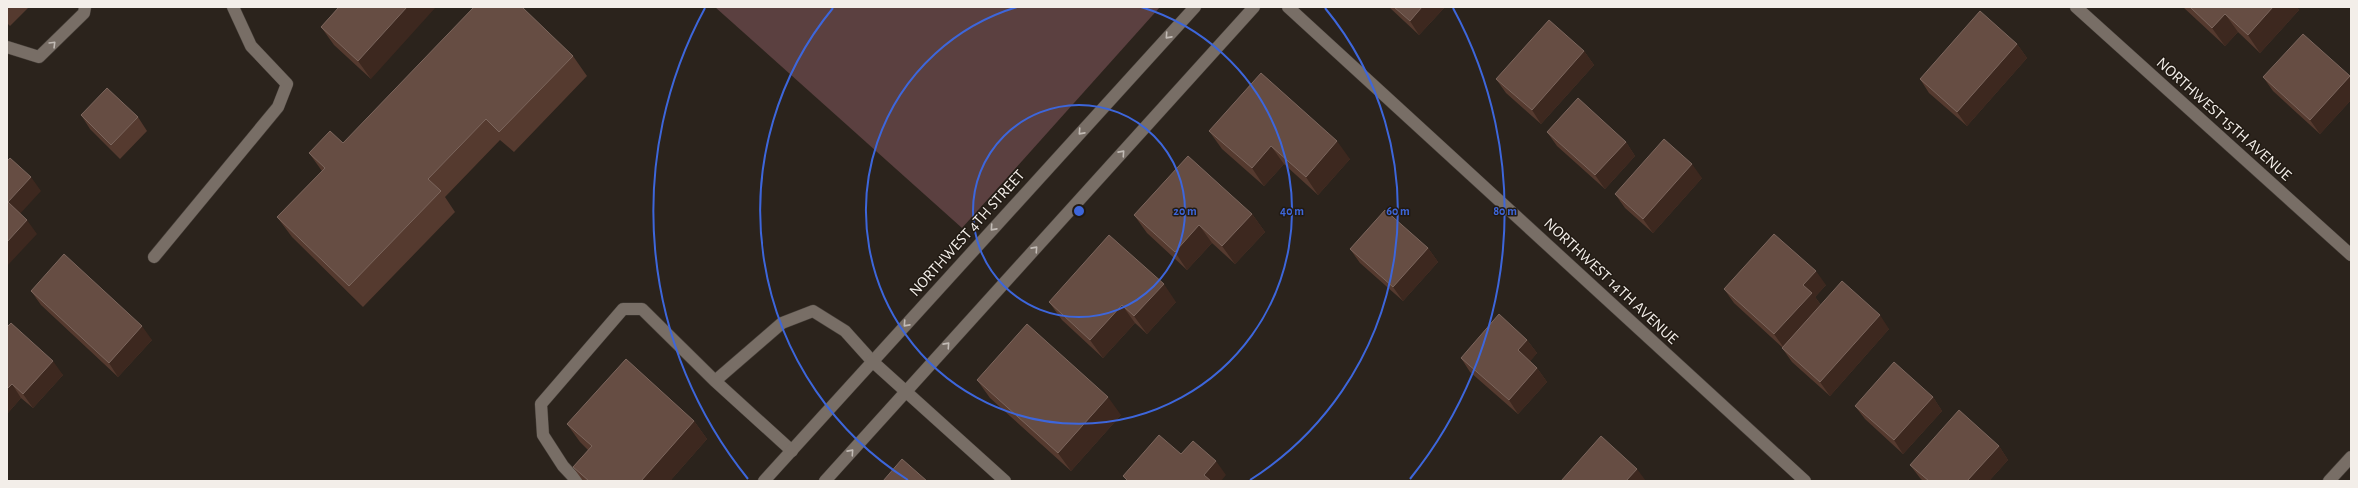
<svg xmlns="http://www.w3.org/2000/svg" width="2358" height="488" font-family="'Alegreya Sans',sans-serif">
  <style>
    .green { fill: #5b4040 }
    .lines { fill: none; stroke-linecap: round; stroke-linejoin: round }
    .service-casing { stroke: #453e38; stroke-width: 13 }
    .minor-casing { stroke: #453e38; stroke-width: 13 }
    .service { stroke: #786e66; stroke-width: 12 }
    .minor { stroke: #786e66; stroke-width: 12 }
    .wall { fill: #553a2f }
    .shaded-wall { fill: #3d281f }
    .building { fill: #664d43; stroke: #7c665d }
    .oneway { stroke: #c2bbb5 }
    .ring { fill: none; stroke: #3d66db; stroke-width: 2 }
    .labels { text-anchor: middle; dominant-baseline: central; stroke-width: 3; stroke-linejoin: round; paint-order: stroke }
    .street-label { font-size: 16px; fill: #f3eee9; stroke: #211a13 }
    .centre { fill: #3d66db; stroke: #211a13; stroke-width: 2 }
    .ring-label { font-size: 12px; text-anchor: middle; font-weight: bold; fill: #3d66db; stroke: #211a13; stroke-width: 3; stroke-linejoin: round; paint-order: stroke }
  </style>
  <rect width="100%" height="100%" fill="#2b231c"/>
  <path class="green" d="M715,7H1160L962,228Z"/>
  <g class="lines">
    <defs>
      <path id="service" d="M7,47L39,57L84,13L85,7
        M154,257L278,107L287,84L251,46L233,7
        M715,381L782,323L813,311L845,331L872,361
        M577,481L563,466L543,435L541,404L623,309H642L715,381L792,451"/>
      <path id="minor" d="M1288,7L1805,481
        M2076,7L2351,255
        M872,361L1005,481
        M764,481L1195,7
        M825,481L1254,7
        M2329,481L2351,457"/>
    </defs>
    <use href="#service" class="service-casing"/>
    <use href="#minor" class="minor-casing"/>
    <use href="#service" class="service"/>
    <use href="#minor" class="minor"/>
  </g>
  <path class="wall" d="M7,7H29L10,26L7,23Z
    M339,7L371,79L334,45L321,27Z
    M1389,7H1445L1419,35Z
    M2183,7H2297L2299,10L2260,53L2238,32L2225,46Z
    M2017,44L2027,58L1967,126L1929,93L1920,79Z
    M1584,51L1594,65L1541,124L1506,93L1496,79Z
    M573,56L587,76L514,152L500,140L445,197L455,212L363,307L292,237L277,217L322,171L309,153L343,143Z
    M2350,76L2351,78V100L2320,134L2273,91L2263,77Z
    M81,115L138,117L147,131L120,159L90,129Z
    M1209,131L1350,159L1318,195L1284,164L1264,186L1222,149Z
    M1547,132L1626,142L1635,156L1605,189L1557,146Z
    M1702,178L1653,233L1625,208L1615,194Z
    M1252,214L1265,232L1235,264L1212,243L1187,270L1147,233L1134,215Z
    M1428,248L1438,262L1403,301L1360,263L1350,249Z
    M1826,285L1815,297L1821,305L1889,329L1830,396L1792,362L1782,348H1783L1734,303L1724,289Z
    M31,291L152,340L118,377L41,305Z
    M1049,302H1176L1147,334L1135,323L1103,358L1062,320Z
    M7,327L63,375L33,408L21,398L7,414Z
    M1527,340L1537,353L1530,361L1537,368L1547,382L1518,414L1470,372L1461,358Z
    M977,380L1121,415L1071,471L990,398Z
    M1933,397L1942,411L1903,454L1865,419L1855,406Z
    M694,421L707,439L670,481H583L573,467L588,450L580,442L567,424Z
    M1999,446L2008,460L1989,481H1923L1920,478L1910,465Z"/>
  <path class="shaded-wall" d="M407,7H436L371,79L358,61Z
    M1422,7H1445L1419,35L1410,21Z
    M2273,7H2297L2299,10L2260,53L2248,35Z
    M2225,14L2238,32L2225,46L2212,28Z
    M2017,44L2027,58L1967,126L1957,112Z
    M1584,51L1594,65L1541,124L1532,110Z
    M2350,76L2351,78V100L2320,134L2310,120Z
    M1337,141L1350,159L1318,195L1306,177Z
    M1626,142L1635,156L1605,189L1595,175Z
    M1271,146L1284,164L1264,186L1252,168Z
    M1692,164L1702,178L1653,233L1643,219Z
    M31,177L41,191L18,216L8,202Z
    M1252,214L1265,232L1235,264L1222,246Z
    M27,220L37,234L7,266V242Z
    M1199,225L1212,243L1187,270L1175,252Z
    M1428,248L1438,262L1403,301L1393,287Z
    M1816,271L1826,285L1815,297L1822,307L1784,348L1774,334L1803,285Z
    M1164,284L1176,302L1147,334L1134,316Z
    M1122,305L1135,323L1103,358L1090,340Z
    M1880,315L1889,329L1830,396L1820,382Z
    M142,326L152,340L118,377L109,363Z
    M1527,340L1537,353L1528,364L1518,350Z
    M53,361L63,375L33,408L23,394Z
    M1537,368L1547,382L1518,414L1509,400Z
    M12,384L21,398L7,414V389Z
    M1108,397L1121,415L1071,471L1058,453Z
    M1933,397L1942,411L1903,454L1894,440Z
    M694,421L707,439L670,481H641Z
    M1999,446L2008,460L1989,481H1967Z
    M1216,461L1226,475L1221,481H1208L1204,475Z
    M1637,469L1646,481H1626Z"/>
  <path class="building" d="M339,7H407L358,61L321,27Z
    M474,7H522L573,56L499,132L486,119L428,179L441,191L349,286L277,217L325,168L309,153L330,131L343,143Z
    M1394,7H1422L1410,21Z
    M2190,7H2273L2248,35L2225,14L2212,28Z
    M1980,11L2017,44L1957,112L1920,79Z
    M1549,20L1584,51L1532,110L1496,79Z
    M2303,34L2350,76L2310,120L2263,77Z
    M1261,73L1337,141L1306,177L1271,146L1252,168L1209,131Z
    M107,88L138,117L111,145L81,115Z
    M1578,98L1626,142L1595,175L1547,132Z
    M1664,139L1692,164L1643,219L1615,194Z
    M1188,156L1252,214L1222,246L1199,225L1175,252L1134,215Z
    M10,158L31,177L8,202L27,220L7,242V161Z
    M1385,210L1428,248L1393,287L1350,249Z
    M1774,234L1816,271L1803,285L1812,293L1774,334L1724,289Z
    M1109,235L1164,284L1134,316L1122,305L1090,340L1049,302Z
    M64,254L142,326L109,363L31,291Z
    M1842,281L1880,315L1820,382L1782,348Z
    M1499,314L1527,340L1518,350L1537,368L1509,400L1461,358Z
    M11,323L53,361L23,394L12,384L7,389V327Z
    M1027,324L1108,397L1058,453L977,380Z
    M626,359L694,421L641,481H589L573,467L592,446L567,424Z
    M1894,362L1933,397L1894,440L1855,406Z
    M1959,410L1999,446L1967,481H1929L1910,465Z
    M1159,435L1181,454L1193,441L1216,461L1204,475L1211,481H1128L1123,476Z
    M1601,436L1637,469L1626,481H1561Z
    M902,459L927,481H883Z"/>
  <defs><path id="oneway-chevron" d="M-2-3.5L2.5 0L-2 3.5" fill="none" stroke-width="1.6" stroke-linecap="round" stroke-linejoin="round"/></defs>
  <g class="oneway">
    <use href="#oneway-chevron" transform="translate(1168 36) rotate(132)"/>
    <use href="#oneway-chevron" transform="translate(53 44) rotate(-45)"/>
    <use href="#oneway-chevron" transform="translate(1081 132) rotate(132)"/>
    <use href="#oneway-chevron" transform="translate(1122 153) rotate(-48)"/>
    <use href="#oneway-chevron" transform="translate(993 228) rotate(132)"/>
    <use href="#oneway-chevron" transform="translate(1035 249) rotate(-48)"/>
    <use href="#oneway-chevron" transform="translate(906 324) rotate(132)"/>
    <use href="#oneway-chevron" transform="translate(947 345) rotate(-48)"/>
    <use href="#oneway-chevron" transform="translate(851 452) rotate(-48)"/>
  </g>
  <g class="ring">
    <circle cx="1079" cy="211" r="106"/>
    <path d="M1141 7A213 213 0 1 1 1017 7"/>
    <path d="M908 480A319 319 0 0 1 833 8M1325 8A319 319 0 0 1 1250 480"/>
    <path d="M748 479A426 426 0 0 1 705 8M1453 8A426 426 0 0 1 1410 479"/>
  </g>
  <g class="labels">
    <g class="street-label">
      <text transform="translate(2224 119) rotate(42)">NORTHWEST 15TH AVENUE</text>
      <text transform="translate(967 233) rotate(-48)">NORTHWEST 4TH STREET</text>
      <text transform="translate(1611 281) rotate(43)">NORTHWEST 14TH AVENUE</text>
    </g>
  </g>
  <circle cx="1079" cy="211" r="6" class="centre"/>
  <g class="ring-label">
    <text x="1185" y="215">20 m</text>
    <text x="1292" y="215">40 m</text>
    <text x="1398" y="215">60 m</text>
    <text x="1505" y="215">80 m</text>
  </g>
  <rect width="2358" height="488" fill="none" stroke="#f3eee9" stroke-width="16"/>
</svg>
